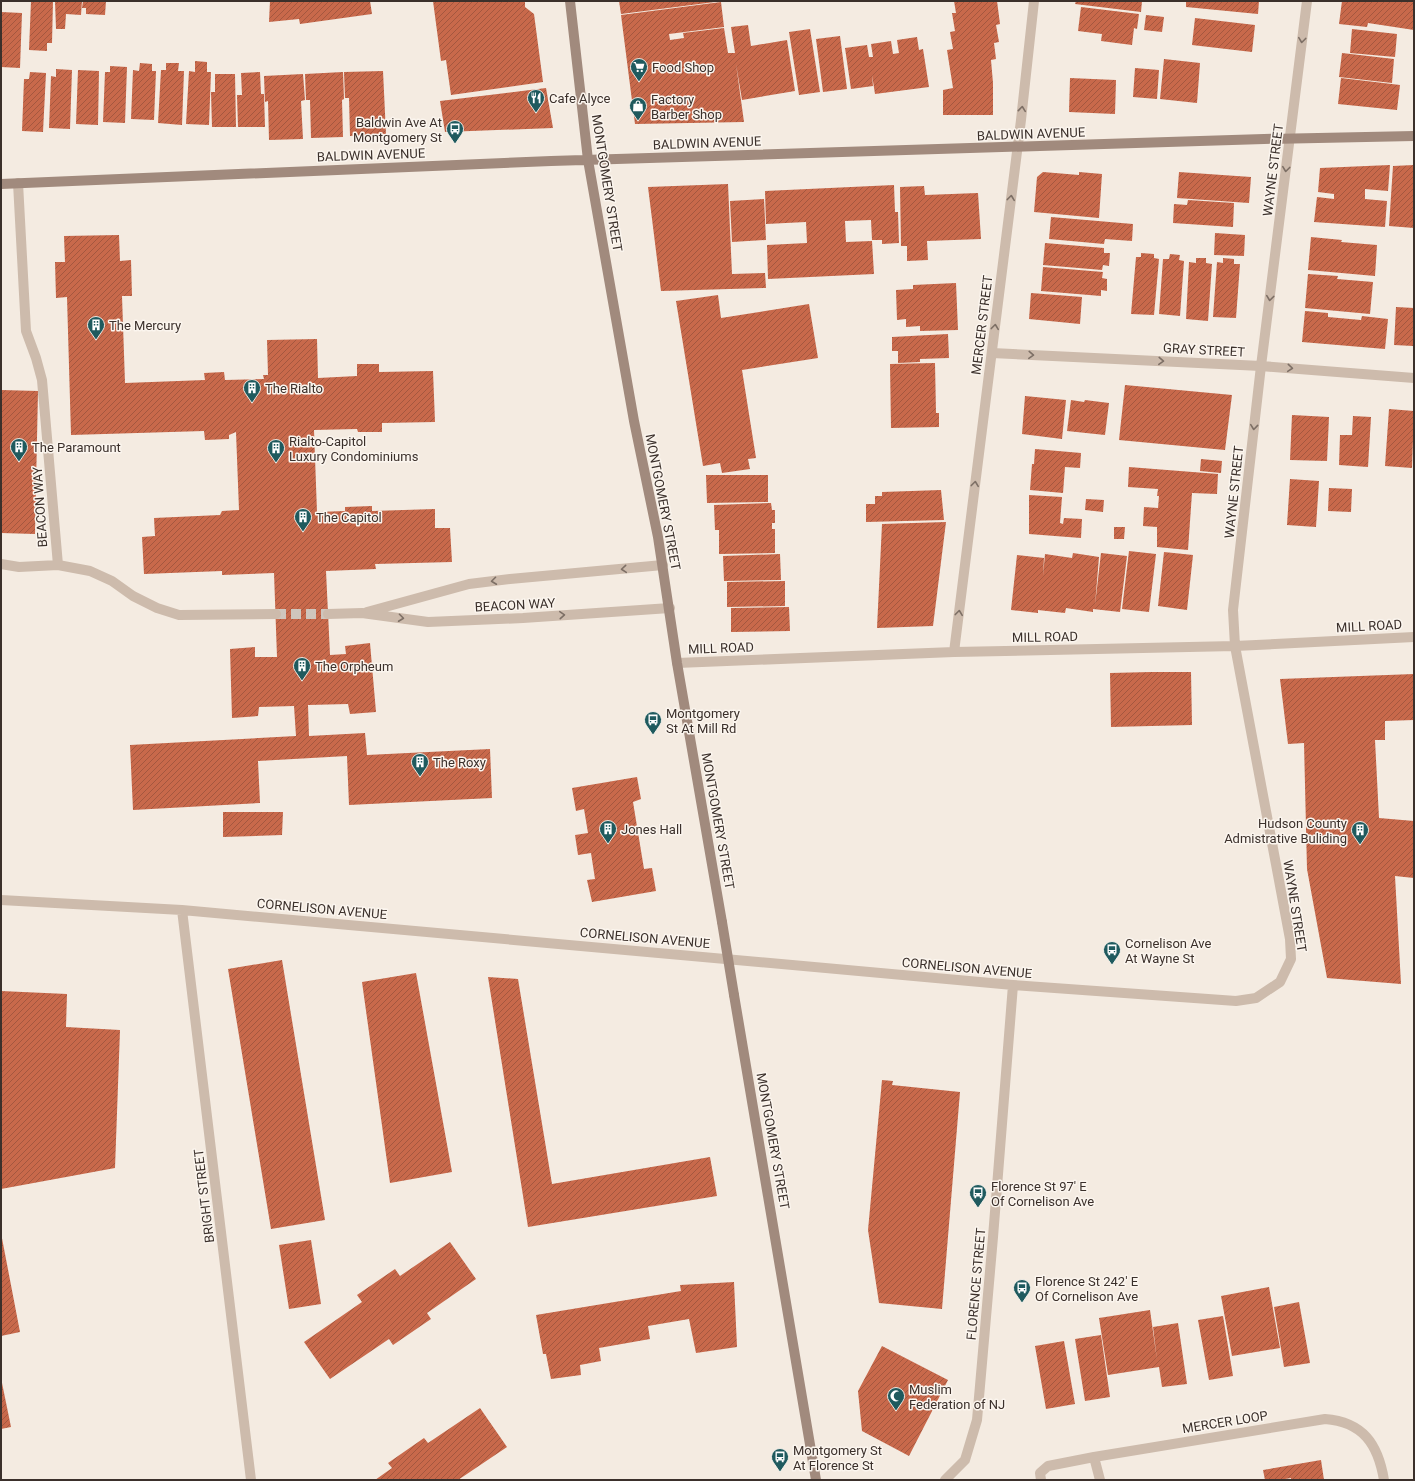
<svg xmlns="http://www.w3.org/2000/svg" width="1415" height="1481" font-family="Roboto,sans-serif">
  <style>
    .building { fill: url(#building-hatch) }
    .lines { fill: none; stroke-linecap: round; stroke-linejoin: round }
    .street-tunnel { stroke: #cfc6bd; stroke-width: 10; stroke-dasharray: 10 5; stroke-linecap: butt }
    .street { stroke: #cdbbac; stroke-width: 10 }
    .secondary { stroke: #a18a7d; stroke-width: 10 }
    .secondary-bridge { stroke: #a18a7d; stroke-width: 10 }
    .oneway { stroke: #7d6f65 }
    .labels { text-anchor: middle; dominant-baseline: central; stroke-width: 3; stroke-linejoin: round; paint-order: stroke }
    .poi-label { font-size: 13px; fill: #3b302b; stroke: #fbf5ee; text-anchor: start }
    .street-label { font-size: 13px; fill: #3b302b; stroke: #fbf5ee }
  </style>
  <defs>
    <pattern id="building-hatch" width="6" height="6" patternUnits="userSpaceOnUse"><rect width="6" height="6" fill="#c8694b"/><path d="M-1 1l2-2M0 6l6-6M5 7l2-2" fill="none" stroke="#a4573f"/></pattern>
  </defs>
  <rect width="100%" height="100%" fill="#f4ebe1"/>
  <path class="building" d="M31,1H53L52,43H47V51L29,50Z
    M55,1H82L81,15L66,14L65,29H56Z
    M83,1H106L105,15L86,14V8H82Z
    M270,1H370L372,14L300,24L299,19L269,22Z
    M433,1H525V7L534,14L543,82L451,95L446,60L441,61Z
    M619,1H715V2L621,14Z
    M954,1H997L1000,24L996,25L999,42L994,43L996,59L991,60L993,83V115H943V90L953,88L947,50L953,49L950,32L955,31L952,13H956Z
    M1076,1H1142L1141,12L1075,4Z
    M1186,1H1259L1258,14L1186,7Z
    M1342,1H1414V30L1368,23L1367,27L1339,24Z
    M721,2L724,27L669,34L670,40L684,38L683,33L724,28L728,53H735L731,27L748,25L751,46L787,40L795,91L742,100L736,64L744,122L635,124L621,15Z
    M1081,7L1139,14L1137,29L1134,28L1132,45L1101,41L1102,34L1078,31Z
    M1,12L22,13L20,68L1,67Z
    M1146,15L1164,17L1162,32L1144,30Z
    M1195,18L1255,25L1252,52L1192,45Z
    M810,29L820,92L799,95L789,32Z
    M1352,29L1397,34L1395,57L1350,53Z
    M840,36L847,89L823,92L816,39Z
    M917,37L919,50L923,49L929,87L875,94L872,75L873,86L851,89L845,48L867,45L869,57H873L871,44L891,41L893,54L899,53L897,40Z
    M1342,53L1394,59L1392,83L1339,77Z
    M1164,59L1200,63L1197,103L1160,99Z
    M195,61L207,62V72H211L209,125L186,124L189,71L195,72Z
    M140,63L152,64V71H156L154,120L131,119L133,70L139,71Z
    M166,63H179L178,71H184L182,125L158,123L161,70H166Z
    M110,66L127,67L125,123L103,122L105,72H110Z
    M1135,68L1159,70L1157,99L1133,97Z
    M56,69L72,70L70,129L49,128L51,76L56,77Z
    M78,70L99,71L98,125L76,124Z
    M383,71L386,134L350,136L349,98H345L344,72Z
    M30,72L46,73L43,132L22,131L24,79H29Z
    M260,72L261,94H264L265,127H238L237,95H242L241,73Z
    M343,72L344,99L342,100L343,137L311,138L310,100H306L305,74Z
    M215,74H235L236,127H212L211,92H215Z
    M303,74L305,100L301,101L303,139L269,140L268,101L265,102L264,76Z
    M1070,78L1116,80L1115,114L1069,112Z
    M1341,78L1400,85L1397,110L1338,104Z
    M546,88L553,128L445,132L440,101Z
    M1390,165L1388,191L1365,189V199L1387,201L1385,227L1314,222L1317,197L1334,199V194L1318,192L1320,168Z
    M1414,165V228L1389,226L1393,166Z
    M1043,172L1079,175V172L1102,174L1099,218L1034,212L1037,177Z
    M1179,172L1251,177L1249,203L1177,198Z
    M728,184L732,274L765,273L766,288L661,291L648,187Z
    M894,185L895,212H898L899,243L882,244V240H872L871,220L845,221L846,242L872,241L874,274L768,279L767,245L807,243L806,222L766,224L765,191Z
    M924,186L925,195L978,193L981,239L927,241L928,260L907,261V246H901L900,187Z
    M764,199L766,240L732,242L730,201Z
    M1188,200L1234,203L1233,227L1173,223L1174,204L1187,205Z
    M1051,217L1133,224L1132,241L1105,239L1104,244L1049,239Z
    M1215,233L1245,235L1244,256L1214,255Z
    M119,235L120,261L131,260L132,296H122L125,383L205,380L204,373L224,372L225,380L264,379L263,375H268L267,340L317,339L318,378L357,376V364H379V372L433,371L435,422L382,423V432H358L357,429L314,430L317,512L345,511V507L372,506V511L435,509V528H450L452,562L375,564L376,569L326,571L330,655L346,654L345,646L370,643L376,712L350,714L348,704L308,705L309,736L365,733L367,755L490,749L492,798L349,805L347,756L258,761L260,803L133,810L130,745L296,736L294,706L259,707L258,716L232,718L230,649L255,647V657H277L274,573L222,575V571L144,574L142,537L155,536L154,518L220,515L222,511L239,510L236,432L229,435V439L205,440L204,431L71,435L67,297L56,298L55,262H65L64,236Z
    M1311,237L1342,240L1341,242L1377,245L1375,276L1308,270Z
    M1045,243L1104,248V253H1110L1109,266L1103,265L1102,270L1043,265Z
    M1141,253L1154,254V258L1159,259L1154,315L1131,314L1136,257H1141Z
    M1170,254L1180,255L1179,260L1184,261L1180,316L1159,314L1163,259H1169Z
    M1196,258H1206V263L1212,264L1208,321L1186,319L1189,262L1196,263Z
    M1223,258L1234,259V264H1240L1236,318L1213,317L1217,262L1223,263Z
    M1043,267L1103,272L1102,278L1107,279V291L1101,290V296L1041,291Z
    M1308,274L1338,276L1337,279L1373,282L1370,314L1305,308Z
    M956,283L958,330L920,331V326L906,327V319L897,320L896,290L913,289V285Z
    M1031,293L1082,297L1080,324L1029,319Z
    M718,295L721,318L809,304L818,358L742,370L756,458L748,459L750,469L722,473L720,463L703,466L676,301Z
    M1396,307L1414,308L1413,346L1394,345Z
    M1305,311L1328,313V317L1361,320L1362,316L1388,319L1385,349L1302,342Z
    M948,334L949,358L920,359V362L898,363V351H892V337Z
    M935,363L936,413H939V427L891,428L890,364Z
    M1125,385L1232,395L1225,450L1119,440Z
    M1,390L38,391L35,534L1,533Z
    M1025,396L1066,400L1062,439L1022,434Z
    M1071,400L1084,402L1085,400L1109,403L1105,435L1067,431Z
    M1389,409L1414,411L1412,468L1385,466Z
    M1292,415L1329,417L1327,461L1290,460Z
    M1353,416L1371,417L1368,467L1339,465L1340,435H1352Z
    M1035,449L1081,453L1080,468L1065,467L1063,493L1030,490L1032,464H1034Z
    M1201,459L1222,461L1221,473L1200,471Z
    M1129,467L1218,474L1217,494L1192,493L1188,550L1157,547V527L1143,526L1144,507L1158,508L1159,496H1157L1158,489L1128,487Z
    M706,475H768V502L707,503Z
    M1290,479L1319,481L1316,527L1287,525Z
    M1329,488L1352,489L1351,512L1328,511Z
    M941,490L944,520L866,522V504H875V496H882V492Z
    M1029,495L1062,497L1060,523L1063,524L1064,518L1082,519L1081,538L1029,534Z
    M1086,499L1104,500L1103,512L1085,510Z
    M771,503L772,510H775V523H772V529H775V553L719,554V530H715L714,505Z
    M946,522L933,626L877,628L882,524Z
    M1114,527H1125L1124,539H1114Z
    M1129,551L1156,554L1149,612L1122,609Z
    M1164,552L1193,555L1187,610L1158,606Z
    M1073,553L1099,557L1095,605L1101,553L1127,556L1120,612L1093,609V612L1066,608L1065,613L1038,610V613L1011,610L1017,555L1044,558L1043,576L1045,554L1072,558Z
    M780,554L781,580L724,581L723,556Z
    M785,581V606L727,607V582Z
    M789,607L790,631L731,632V608Z
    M1151,672H1191L1192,725L1111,727L1110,673Z
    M1414,674V720L1385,721V740H1375L1379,818L1414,821V878L1395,876L1401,984L1327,978L1307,869L1304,743L1288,744L1280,679Z
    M637,777L641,799L633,802L644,869L652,868L656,891L592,902L587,880L595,879L591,853L578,855L575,835L588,833L584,809L576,811L572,788Z
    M223,812H283L282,835L223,837Z
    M282,960L325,1220L271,1229L228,969Z
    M416,973L452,1172L390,1183L362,982Z
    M488,977L518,979L552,1184L710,1157L717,1196L528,1227Z
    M1,991L67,994L66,1027L120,1030L115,1168L1,1189Z
    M882,1080L893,1081L892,1085L960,1092L942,1309L879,1303L868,1230Z
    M1,1233L20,1332L1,1336Z
    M311,1240L321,1304L289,1309L279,1245Z
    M450,1242L476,1279L427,1313L431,1319L393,1345L389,1339L330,1379L304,1342L362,1302L357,1295L395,1269L400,1276Z
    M734,1282L737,1347L696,1353L689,1319L648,1326L650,1339L599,1348L601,1361L580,1365L581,1375L551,1379L546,1354H543L536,1315L681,1291L680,1285Z
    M1269,1287L1280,1348L1232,1356L1221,1296Z
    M1299,1302L1310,1363L1284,1367L1274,1307Z
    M1150,1310L1157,1360L1153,1327L1178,1323L1187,1384L1162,1387L1159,1367L1108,1375L1099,1318Z
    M1223,1316L1233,1376L1209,1380L1198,1320Z
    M1101,1335L1110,1397L1085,1401L1075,1339Z
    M1064,1341L1075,1404L1046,1409L1035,1346Z
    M882,1346L948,1380L909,1456L862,1431L858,1391Z
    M1,1378L11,1427L1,1429Z
    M480,1408L507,1447L458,1480H375L392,1468L388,1463L424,1438L428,1443Z
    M1321,1460L1324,1480H1291V1478L1279,1480H1265L1263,1470Z"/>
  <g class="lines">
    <path class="street-tunnel" d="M276,614H328"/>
    <path class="street" d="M18,183L26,331L36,358L42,380L58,565
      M992,353L1261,366L1414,378
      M1,564L19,567L58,565L90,571L112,581L133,596L157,608L179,615L276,614
      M367,612L469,584L510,579L663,565
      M328,614L362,613L428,622L523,618L670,608
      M954,652L1021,120L1034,1
      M677,663L954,652L1235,646L1414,637
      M1,900L182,910L1013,985L1236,1001L1256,998L1280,982L1291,959L1290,939L1235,646L1233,610L1261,366L1307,1
      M182,910L251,1480
      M1094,1457L1100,1480
      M945,1480L965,1460L977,1420L993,1237L1013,985
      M1041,1480L1040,1473L1048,1466L1094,1457L1325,1419C1363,1422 1378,1444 1384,1480"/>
    <path class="secondary" d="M570,1L588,160L634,421L658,537L677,663L722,922
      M1,184L551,161L1264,139L1414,136
      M734,995L816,1480"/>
    <path class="secondary-bridge" d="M722,922L734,995"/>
  </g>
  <defs><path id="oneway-chevron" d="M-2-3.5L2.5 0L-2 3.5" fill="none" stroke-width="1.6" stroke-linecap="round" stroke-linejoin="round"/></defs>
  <g class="oneway">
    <use href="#oneway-chevron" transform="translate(1302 40) rotate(97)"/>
    <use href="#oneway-chevron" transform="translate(1022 109) rotate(-84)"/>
    <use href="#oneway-chevron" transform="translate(1286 169) rotate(97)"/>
    <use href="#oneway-chevron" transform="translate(1011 198) rotate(-83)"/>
    <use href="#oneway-chevron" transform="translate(1270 298) rotate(97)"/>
    <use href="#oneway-chevron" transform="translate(995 327) rotate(-83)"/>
    <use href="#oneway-chevron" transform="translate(1031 355) rotate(3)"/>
    <use href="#oneway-chevron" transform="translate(1161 361) rotate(3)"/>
    <use href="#oneway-chevron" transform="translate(1290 368) rotate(5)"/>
    <use href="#oneway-chevron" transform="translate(1254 427) rotate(96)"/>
    <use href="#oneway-chevron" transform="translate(975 484) rotate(-83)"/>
    <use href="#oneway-chevron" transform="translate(624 569) rotate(175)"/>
    <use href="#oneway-chevron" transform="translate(494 581) rotate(173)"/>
    <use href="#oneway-chevron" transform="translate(959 613) rotate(-83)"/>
    <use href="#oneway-chevron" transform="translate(562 615) rotate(-4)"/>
    <use href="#oneway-chevron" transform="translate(401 618) rotate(7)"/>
  </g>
  <defs>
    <symbol id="supermarket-pin" viewBox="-11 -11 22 30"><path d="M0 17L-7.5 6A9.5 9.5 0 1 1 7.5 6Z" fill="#1f5a5e" stroke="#fbf5ee"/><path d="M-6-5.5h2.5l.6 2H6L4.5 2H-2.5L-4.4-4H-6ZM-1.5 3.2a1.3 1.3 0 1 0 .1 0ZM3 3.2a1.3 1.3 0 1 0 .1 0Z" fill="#fff"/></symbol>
    <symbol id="restaurant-pin" viewBox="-11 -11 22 30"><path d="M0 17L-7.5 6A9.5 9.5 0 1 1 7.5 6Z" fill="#1f5a5e" stroke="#fbf5ee"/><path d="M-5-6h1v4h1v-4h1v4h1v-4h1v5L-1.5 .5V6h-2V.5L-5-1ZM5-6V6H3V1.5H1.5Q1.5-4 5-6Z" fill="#fff"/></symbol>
    <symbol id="shop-pin" viewBox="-11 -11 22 30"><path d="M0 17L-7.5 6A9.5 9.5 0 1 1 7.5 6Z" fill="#1f5a5e" stroke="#fbf5ee"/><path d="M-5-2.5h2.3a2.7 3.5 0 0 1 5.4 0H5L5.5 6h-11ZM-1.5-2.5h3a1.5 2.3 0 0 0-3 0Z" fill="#fff"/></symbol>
    <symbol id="bus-pin" viewBox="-11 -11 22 30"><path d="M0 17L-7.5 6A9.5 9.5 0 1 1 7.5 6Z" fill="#1f5a5e" stroke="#fbf5ee"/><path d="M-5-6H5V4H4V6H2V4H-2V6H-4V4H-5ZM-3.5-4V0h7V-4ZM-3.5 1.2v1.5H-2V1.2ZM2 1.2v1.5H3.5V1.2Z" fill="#fff"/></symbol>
    <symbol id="building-pin" viewBox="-11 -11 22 30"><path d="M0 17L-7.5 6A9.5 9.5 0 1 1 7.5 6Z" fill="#1f5a5e" stroke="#fbf5ee"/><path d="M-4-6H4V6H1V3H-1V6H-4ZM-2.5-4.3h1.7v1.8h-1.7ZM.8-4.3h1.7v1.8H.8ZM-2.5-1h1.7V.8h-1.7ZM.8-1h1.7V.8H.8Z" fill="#fff"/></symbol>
    <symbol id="mosque-pin" viewBox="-11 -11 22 30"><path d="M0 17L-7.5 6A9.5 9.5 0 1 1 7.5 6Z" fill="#1f5a5e" stroke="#fbf5ee"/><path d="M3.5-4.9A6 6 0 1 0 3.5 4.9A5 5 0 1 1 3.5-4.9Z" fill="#fff"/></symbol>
  </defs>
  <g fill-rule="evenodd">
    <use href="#supermarket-pin" x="629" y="57" width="20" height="27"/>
    <use href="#restaurant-pin" x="526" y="88" width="20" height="27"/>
    <use href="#shop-pin" x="628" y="96" width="20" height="27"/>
    <use href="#bus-pin" x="445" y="119" width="20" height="27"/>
    <use href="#building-pin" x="86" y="315" width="20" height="27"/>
    <use href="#building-pin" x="242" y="378" width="20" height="27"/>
    <use href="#building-pin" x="9" y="437" width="20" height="27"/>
    <use href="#building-pin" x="266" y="438" width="20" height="27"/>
    <use href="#building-pin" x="293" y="507" width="20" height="27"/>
    <use href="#building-pin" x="292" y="656" width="20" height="27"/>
    <use href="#bus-pin" x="643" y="710" width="20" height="27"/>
    <use href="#building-pin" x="410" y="752" width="20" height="27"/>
    <use href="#building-pin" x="598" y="819" width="20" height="27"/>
    <use href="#building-pin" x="1350" y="820" width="20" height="27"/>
    <use href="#bus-pin" x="1102" y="940" width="20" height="27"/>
    <use href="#bus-pin" x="968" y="1183" width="20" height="27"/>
    <use href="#bus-pin" x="1012" y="1278" width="20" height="27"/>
    <use href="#mosque-pin" x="886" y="1386" width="20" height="27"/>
    <use href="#bus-pin" x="770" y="1447" width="20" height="27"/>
  </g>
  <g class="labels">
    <g class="poi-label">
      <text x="652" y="67">Food Shop</text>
      <text x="549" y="98">Cafe Alyce</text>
      <text x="651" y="99">Factory<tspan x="651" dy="15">Barber Shop</tspan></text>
      <text x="442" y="122" text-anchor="end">Baldwin Ave At<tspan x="442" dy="15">Montgomery St</tspan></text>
      <text x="109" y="325">The Mercury</text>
      <text x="265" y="388">The Rialto</text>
      <text x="289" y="441">Rialto-Capitol<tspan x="289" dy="15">Luxury Condominiums</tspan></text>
      <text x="32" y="447">The Paramount</text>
      <text x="316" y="517">The Capitol</text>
      <text x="315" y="666">The Orpheum</text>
      <text x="666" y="713">Montgomery<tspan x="666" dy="15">St At Mill Rd</tspan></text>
      <text x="433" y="762">The Roxy</text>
      <text x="1347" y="823" text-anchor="end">Hudson County<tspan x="1347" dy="15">Admistrative Buliding</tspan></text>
      <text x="621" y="829">Jones Hall</text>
      <text x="1125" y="943">Cornelison Ave<tspan x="1125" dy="15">At Wayne St</tspan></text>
      <text x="991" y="1186">Florence St 97' E<tspan x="991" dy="15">Of Cornelison Ave</tspan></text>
      <text x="1035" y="1281">Florence St 242' E<tspan x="1035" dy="15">Of Cornelison Ave</tspan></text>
      <text x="909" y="1389">Muslim<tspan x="909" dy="15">Federation of NJ</tspan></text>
      <text x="793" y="1450">Montgomery St<tspan x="793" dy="15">At Florence St</tspan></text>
    </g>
    <g class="street-label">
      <text transform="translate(1031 134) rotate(-2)">BALDWIN AVENUE</text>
      <text transform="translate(707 143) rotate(-2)">BALDWIN AVENUE</text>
      <text transform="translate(371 155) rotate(-2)">BALDWIN AVENUE</text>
      <text transform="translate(1273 170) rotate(-83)">WAYNE STREET</text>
      <text transform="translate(607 183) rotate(81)">MONTGOMERY STREET</text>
      <text transform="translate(982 325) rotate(-83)">MERCER STREET</text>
      <text transform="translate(1204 350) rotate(3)">GRAY STREET</text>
      <text transform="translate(1234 492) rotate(-84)">WAYNE STREET</text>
      <text transform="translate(663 502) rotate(79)">MONTGOMERY STREET</text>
      <text transform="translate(40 507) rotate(-94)">BEACON WAY</text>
      <text transform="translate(515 605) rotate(-3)">BEACON WAY</text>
      <text transform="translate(1369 626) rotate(-3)">MILL ROAD</text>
      <text transform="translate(1045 637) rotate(-1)">MILL ROAD</text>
      <text transform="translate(721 648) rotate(-2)">MILL ROAD</text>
      <text transform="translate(718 821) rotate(80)">MONTGOMERY STREET</text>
      <text transform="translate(1295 906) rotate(81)">WAYNE STREET</text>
      <text transform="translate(322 909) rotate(5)">CORNELISON AVENUE</text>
      <text transform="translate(645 938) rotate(5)">CORNELISON AVENUE</text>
      <text transform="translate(967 968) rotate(5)">CORNELISON AVENUE</text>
      <text transform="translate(773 1141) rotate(80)">MONTGOMERY STREET</text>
      <text transform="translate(204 1196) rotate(-97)">BRIGHT STREET</text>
      <text transform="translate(976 1284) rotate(-85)">FLORENCE STREET</text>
      <text transform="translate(1225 1422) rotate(-9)">MERCER LOOP</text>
    </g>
  </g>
  <rect width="1415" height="1481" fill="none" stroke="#3b302b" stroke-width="4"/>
</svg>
